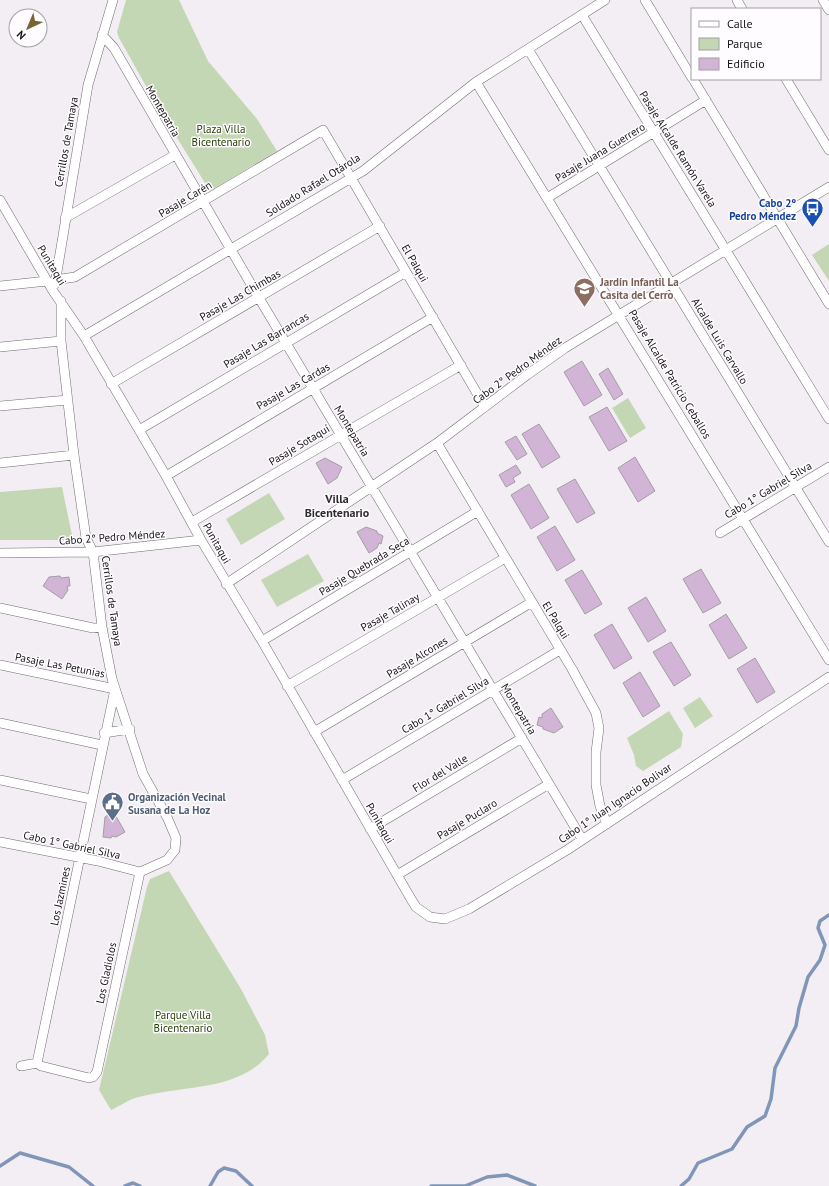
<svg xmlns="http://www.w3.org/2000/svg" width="829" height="1186" font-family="'PT Sans',sans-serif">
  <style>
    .green { fill: #c4d7b5 }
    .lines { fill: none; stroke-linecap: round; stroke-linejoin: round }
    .stream { stroke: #8095b8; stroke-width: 3.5 }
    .building { fill: #d2b4d6; stroke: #a29ea3 }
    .minor-casing { stroke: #6f6c70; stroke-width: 10 }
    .minor { stroke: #fff; stroke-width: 9 }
    .labels { text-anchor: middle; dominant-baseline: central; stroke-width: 3; stroke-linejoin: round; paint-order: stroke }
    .street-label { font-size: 11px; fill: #161516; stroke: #fffcff }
    .park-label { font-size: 11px; fill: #274106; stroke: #fffcff }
    .transit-label { font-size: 11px; font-weight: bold; fill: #164399; stroke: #fffcff; text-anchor: end }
    .education-label { font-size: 11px; font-weight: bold; fill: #785e54; stroke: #fffcff; text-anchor: start }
    .service-label { font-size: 11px; font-weight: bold; fill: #4e5e75; stroke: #fffcff; text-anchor: start }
    .neighbourhood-label { font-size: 12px; font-weight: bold; fill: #2e2b2f; stroke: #fffcff }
  </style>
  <rect width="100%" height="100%" fill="#f2eef3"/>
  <path class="green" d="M126,0H179L208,61L257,119L277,151L210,191L156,104L119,38L117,32Z
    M829,244V281L812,255Z
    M628,398L646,428L630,438L612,408Z
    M62,487L73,540H0V492Z
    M269,493L285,519L241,545L226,519Z
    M308,554L324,581L277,607L261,580Z
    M700,697L713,716L695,728L683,708Z
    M669,711L683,734L681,747L643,771L636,766L634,755L627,738Z
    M169,871L241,989L265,1035L269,1054C238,1092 182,1085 139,1097C129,1099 120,1106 111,1110L99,1090L147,887L150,879Z"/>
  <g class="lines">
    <path class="stream" d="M0,1166L20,1153L69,1167L93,1186
      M125,1186L133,1183L140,1186
      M210,1186L218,1172L224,1168L236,1171L252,1186
      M431,1186H465L487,1177L507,1175L535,1186
      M681,1186L689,1179L698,1163L732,1149L747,1127L765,1116L771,1099L775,1068L796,1026L799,1008L808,977L820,960L825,945L818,928L820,921L829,915"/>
  </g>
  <path class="building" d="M582,361L602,395L584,406L564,372Z
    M608,368L623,394L614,400L599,374Z
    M607,407L627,441L609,451L589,417Z
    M539,424L560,457L542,468L522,434Z
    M516,436L527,454L517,460L505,442Z
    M635,457L655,491L638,502L618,468Z
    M325,458L342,467L337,478L328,484L316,463Z
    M516,465L521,473L513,478L515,482L506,487L499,475Z
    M575,479L595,513L577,523L557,489Z
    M529,484L549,518L531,529L511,495Z
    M555,526L575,560L557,571L537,537Z
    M366,527L377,531V533L383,536L381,544L379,543L377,548L369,553L357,532Z
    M701,569L721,603L703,613L683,579Z
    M582,570L602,604L585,614L565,580Z
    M60,576L61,578L69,577L70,586H67L68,590L62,599L43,586L49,577Z
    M646,597L666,631L648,642L628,608Z
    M726,614L747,648L729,659L709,625Z
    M612,624L632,658L614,669L594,635Z
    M671,642L691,675L674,686L653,652Z
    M755,658L775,692L757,703L737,669Z
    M640,672L660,706L643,717L623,683Z
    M551,708L563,727L554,733L543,729V727L537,725L539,717L542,718V714Z
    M113,811L125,832L116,837L112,836L111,838L103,837L105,817Z"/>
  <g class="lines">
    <defs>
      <path id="minor" d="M645,0L692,78
        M737,0L742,9
        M823,0L829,10
        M582,15L829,419
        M102,35L114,48L259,298L582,839
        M528,49L829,542
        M693,79L829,304
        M786,79L829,150
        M476,82L829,660
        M547,198L706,100
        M0,200L53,291L84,336L166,476L201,540L262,641L411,899L416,907L430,917L445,919L469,909L567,850L829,677
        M65,218L175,155
        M55,280L75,277L323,130L485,407
        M55,284L88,85L113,0
        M0,286L47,281
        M61,301V341L74,455L86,538L93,552L102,627L112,679L143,774L167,817L176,838L175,850L167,860L140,872
        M84,336L363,171L476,82L605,0
        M0,347L61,341
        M111,384L380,226
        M0,406L68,400
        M139,430L406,272
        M437,443L572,669L596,713L599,728L596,752V785L600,806L607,824
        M0,463L74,455
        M166,476L433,317
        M192,522L461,365
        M720,533L829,467
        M0,553L93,552L201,540
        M226,584L437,443L527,375L565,348L829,187
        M0,608L93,628L102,627
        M262,641L478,511
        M0,665L115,689
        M287,686L505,558
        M0,723L102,745
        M314,732L532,602
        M104,733L130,729
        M0,780L91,799
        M342,780L560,650
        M370,829L522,738
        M0,842L98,861L140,872
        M397,875L549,784
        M37,1063L115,689
        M21,1066L37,1063L41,1066L89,1078L93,1077L97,1072L140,872"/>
    </defs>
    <use href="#minor" class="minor-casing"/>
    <use href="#minor" class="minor"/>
  </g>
  <defs>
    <symbol id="bus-pin" viewBox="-11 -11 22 30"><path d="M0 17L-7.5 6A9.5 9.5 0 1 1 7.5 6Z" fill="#1a4fb4" stroke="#fffcff"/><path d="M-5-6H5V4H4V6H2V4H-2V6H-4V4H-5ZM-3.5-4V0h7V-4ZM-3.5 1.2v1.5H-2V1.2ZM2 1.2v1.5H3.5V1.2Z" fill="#fff"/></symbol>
    <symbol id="school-pin" viewBox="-11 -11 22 30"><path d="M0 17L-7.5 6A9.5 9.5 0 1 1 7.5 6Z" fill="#8d6e63" stroke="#fffcff"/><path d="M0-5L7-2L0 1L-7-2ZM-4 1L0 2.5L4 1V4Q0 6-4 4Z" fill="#fff"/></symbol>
    <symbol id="civic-pin" viewBox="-11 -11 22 30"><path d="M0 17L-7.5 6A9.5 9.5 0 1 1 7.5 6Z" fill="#5c6f8a" stroke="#fffcff"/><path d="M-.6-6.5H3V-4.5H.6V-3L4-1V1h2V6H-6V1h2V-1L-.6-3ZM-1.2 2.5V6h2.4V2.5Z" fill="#fff"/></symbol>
  </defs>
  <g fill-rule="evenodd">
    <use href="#bus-pin" x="800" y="196" width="25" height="34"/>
    <use href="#school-pin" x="572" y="276" width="25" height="34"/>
    <use href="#civic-pin" x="100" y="790" width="25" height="34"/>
  </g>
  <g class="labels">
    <g class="street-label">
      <text transform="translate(163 111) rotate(60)">Montepatria</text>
      <text transform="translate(66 142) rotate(-80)">Cerrillos de Tamaya</text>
      <text transform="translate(678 149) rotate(58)">Pasaje Alcalde Ramón Varela</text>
      <text transform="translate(600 152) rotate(-31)">Pasaje Juana Guerrero</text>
      <text transform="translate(313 185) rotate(-32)">Soldado Rafael Otárola</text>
      <text transform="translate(185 199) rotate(-31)">Pasaje Carén</text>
      <text transform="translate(415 263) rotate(60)">El Palqui</text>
      <text transform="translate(52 265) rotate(59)">Punitaqui</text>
      <text transform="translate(240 295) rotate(-30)">Pasaje Las Chimbas</text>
      <text transform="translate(266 340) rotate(-31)">Pasaje Las Barrancas</text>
      <text transform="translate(720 341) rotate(59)">Alcalde Luis Carvallo</text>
      <text transform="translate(517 370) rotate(-36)">Cabo 2° Pedro Méndez</text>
      <text transform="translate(670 374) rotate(59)">Pasaje Alcalde Patricio Ceballos</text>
      <text transform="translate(293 386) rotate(-30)">Pasaje Las Cardas</text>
      <text transform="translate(352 431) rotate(59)">Montepatria</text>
      <text transform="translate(299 445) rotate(-31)">Pasaje Sotaquí</text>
      <text transform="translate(768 490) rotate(-31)">Cabo 1° Gabriel Silva</text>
      <text transform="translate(112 537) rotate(-4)">Cabo 2° Pedro Méndez</text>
      <text transform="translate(217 543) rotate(61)">Punitaqui</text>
      <text transform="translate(364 566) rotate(-31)">Pasaje Quebrada Seca</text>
      <text transform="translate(112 601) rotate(82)">Cerrillos de Tamaya</text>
      <text transform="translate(390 612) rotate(-30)">Pasaje Talinay</text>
      <text transform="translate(556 620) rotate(59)">El Palqui</text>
      <text transform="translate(417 657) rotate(-31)">Pasaje Alcones</text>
      <text transform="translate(60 665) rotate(11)">Pasaje Las Petunias</text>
      <text transform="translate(445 705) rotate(-31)">Cabo 1° Gabriel Silva</text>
      <text transform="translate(519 709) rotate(59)">Montepatria</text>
      <text transform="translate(440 773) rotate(-31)">Flor del Valle</text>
      <text transform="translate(615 803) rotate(-34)">Cabo 1° Juan Ignacio Bolívar</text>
      <text transform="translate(467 819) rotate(-31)">Pasaje Puclaro</text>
      <text transform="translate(380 823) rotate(60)">Punitaqui</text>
      <text transform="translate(72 845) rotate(12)">Cabo 1° Gabriel Silva</text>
      <text transform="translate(60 896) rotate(-78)">Los Jazmines</text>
      <text transform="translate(106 973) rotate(-78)">Los Gladiolos</text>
    </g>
    <g class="park-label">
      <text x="221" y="129">Plaza Villa<tspan x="221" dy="13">Bicentenario</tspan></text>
      <text x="183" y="1015">Parque Villa<tspan x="183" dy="13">Bicentenario</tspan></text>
    </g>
    <g class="transit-label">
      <text x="796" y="203">Cabo 2º<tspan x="796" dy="13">Pedro Méndez</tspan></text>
    </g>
    <g class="education-label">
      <text x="600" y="282">Jardín Infantil La<tspan x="600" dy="13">Casita del Cerro</tspan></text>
    </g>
    <g class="service-label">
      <text x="128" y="797">Organización Vecinal<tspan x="128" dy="13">Susana de La Hoz</tspan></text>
    </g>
    <g class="neighbourhood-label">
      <text x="337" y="498">Villa<tspan x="337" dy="14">Bicentenario</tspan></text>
    </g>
  </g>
  <rect x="691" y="8" width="130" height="72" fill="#fffcff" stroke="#a2a0a2"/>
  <rect x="699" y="21" width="20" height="6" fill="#ffffff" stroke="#a2a0a2"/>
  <text x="727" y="28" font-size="12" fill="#161516">Calle</text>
  <rect x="699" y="38" width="20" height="12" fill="#c4d7b5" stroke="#a2a0a2"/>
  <text x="727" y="48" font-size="12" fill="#161516">Parque</text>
  <rect x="699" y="58" width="20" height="12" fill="#d2b4d6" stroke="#a2a0a2"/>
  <text x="727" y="68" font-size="12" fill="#161516">Edificio</text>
  <g transform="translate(28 28) rotate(224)"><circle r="19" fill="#fffcff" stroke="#a2a0a2"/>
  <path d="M0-3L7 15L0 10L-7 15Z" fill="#766533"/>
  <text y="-6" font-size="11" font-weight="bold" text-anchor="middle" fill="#161516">N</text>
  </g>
</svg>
